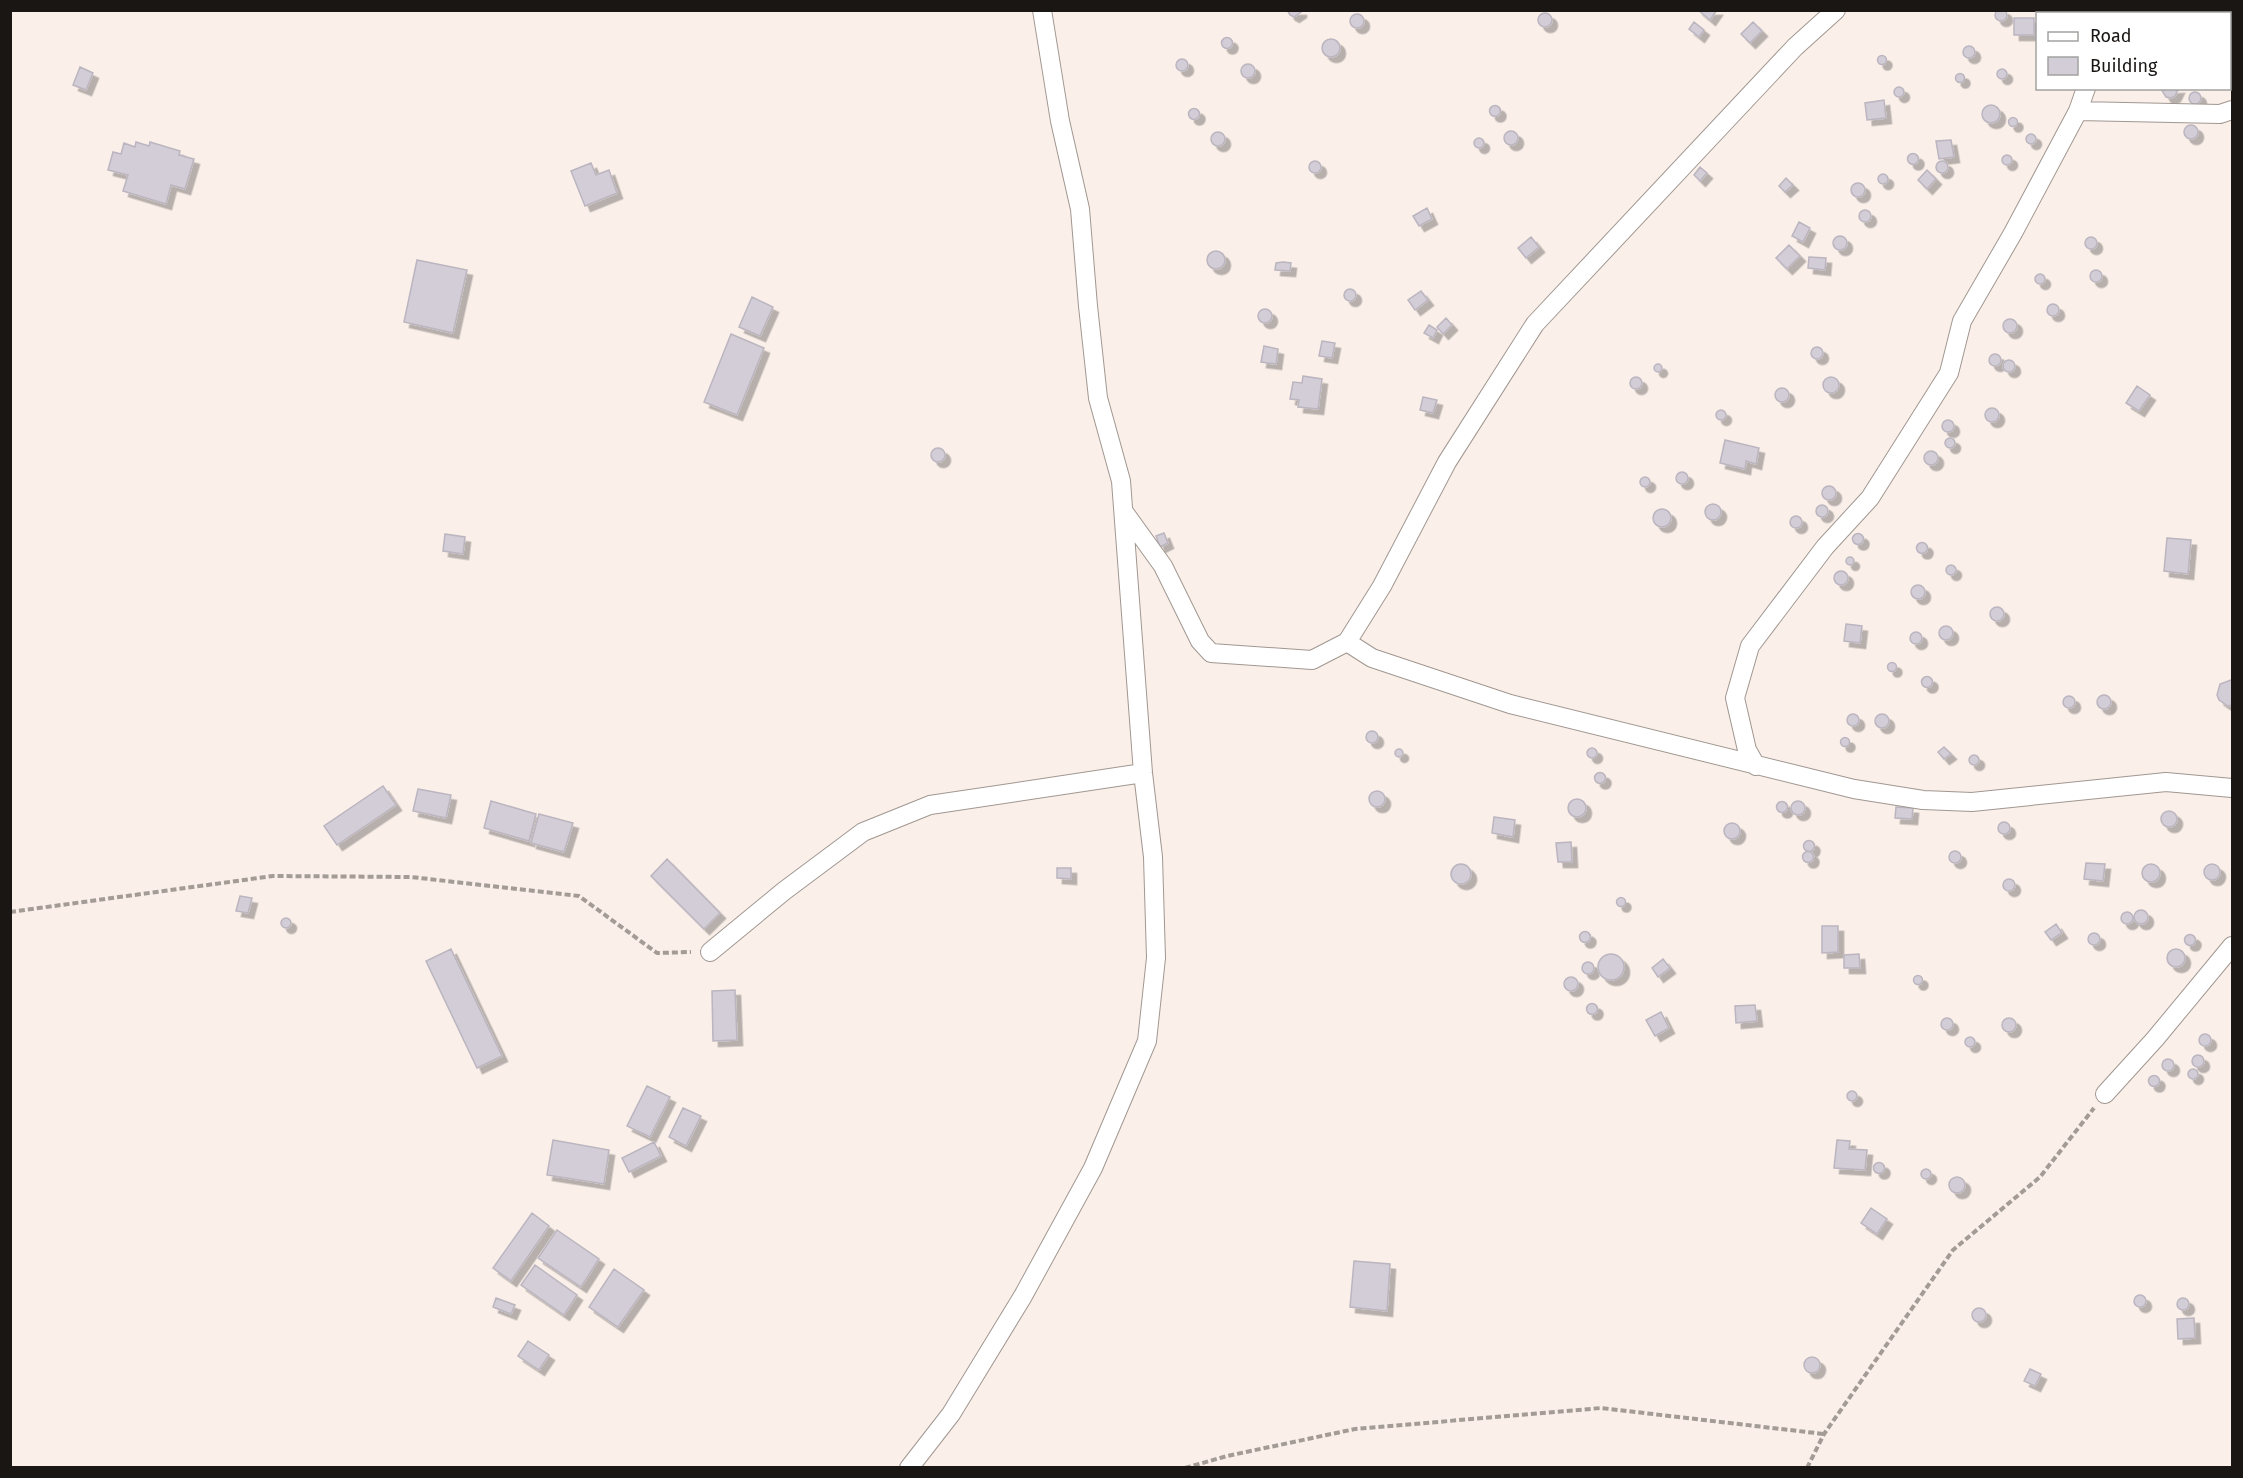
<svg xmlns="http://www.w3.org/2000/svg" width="2243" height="1478" font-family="'Fira Sans',sans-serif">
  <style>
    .building { fill: #d3cdd7; stroke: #bbb5bf; stroke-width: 1.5; filter: url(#shadow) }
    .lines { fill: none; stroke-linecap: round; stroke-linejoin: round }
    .minor-casing { stroke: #a19791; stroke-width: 20 }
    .path { stroke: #a39b96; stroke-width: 4; stroke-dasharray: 6 3; stroke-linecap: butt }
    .minor { stroke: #fff; stroke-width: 18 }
  </style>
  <defs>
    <filter id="shadow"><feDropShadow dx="5.5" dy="5.5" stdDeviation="0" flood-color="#0004"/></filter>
  </defs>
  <rect width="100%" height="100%" fill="#faefe9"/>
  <path class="building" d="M1995 15a6 6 0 1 1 12 0a6 6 0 1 1-12 0Z
    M1287,10H1301V12L1294,17L1290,15Z
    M1698,10H1717L1710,20Z
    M1538 20a7 7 0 1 1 14 0a7 7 0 1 1-14 0Z
    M1350 21a7 7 0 1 1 14 0a7 7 0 1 1-14 0Z
    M2014,18H2034V35H2014Z
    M1694,22L1704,30L1699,37L1689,29Z
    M1753,22L1762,31L1750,43L1741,34Z
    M1221.5 43a5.5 5.5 0 1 1 11 0a5.5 5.5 0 1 1-11 0Z
    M1322 48a9 9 0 1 1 18 0a9 9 0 1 1-18 0Z
    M1963 52a6 6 0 1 1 12 0a6 6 0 1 1-12 0Z
    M1877.5 60a4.5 4.5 0 1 1 9 0a4.5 4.5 0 1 1-9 0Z
    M1176 65a6 6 0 1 1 12 0a6 6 0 1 1-12 0Z
    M1241 71a7 7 0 1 1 14 0a7 7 0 1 1-14 0Z
    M80,67L93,73L86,90L73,85Z
    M1997 74a5 5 0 1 1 10 0a5 5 0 1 1-10 0Z
    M1955.5 78a4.5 4.5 0 1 1 9 0a4.5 4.5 0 1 1-9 0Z
    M1894 92a5 5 0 1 1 10 0a5 5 0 1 1-10 0Z
    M2179,88L2175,96L2171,98L2166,97L2161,89Z
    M2189 98a6 6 0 1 1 12 0a6 6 0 1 1-12 0Z
    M1884,100L1886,118L1867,120L1865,103Z
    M1489.5 111a5.5 5.5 0 1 1 11 0a5.5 5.5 0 1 1-11 0Z
    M1982 114a9 9 0 1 1 18 0a9 9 0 1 1-18 0Z
    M1188.5 114a5.5 5.5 0 1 1 11 0a5.5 5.5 0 1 1-11 0Z
    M2008.5 122a4.5 4.5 0 1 1 9 0a4.5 4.5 0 1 1-9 0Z
    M2184 132a7 7 0 1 1 14 0a7 7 0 1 1-14 0Z
    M1504 138a7 7 0 1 1 14 0a7 7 0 1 1-14 0Z
    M1211 139a7 7 0 1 1 14 0a7 7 0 1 1-14 0Z
    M2026 139a5 5 0 1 1 10 0a5 5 0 1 1-10 0Z
    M1474 143a5 5 0 1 1 10 0a5 5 0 1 1-10 0Z
    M1951,140L1954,157L1939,159L1936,141Z
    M136,142L149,146L150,142L180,151L179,155L194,159L185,189L171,185L166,204L123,191L128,175L108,170L113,152L121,154L124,143L135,147Z
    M1907.5 159a5.5 5.5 0 1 1 11 0a5.5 5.5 0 1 1-11 0Z
    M2002 160a5 5 0 1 1 10 0a5 5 0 1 1-10 0Z
    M1309 167a6 6 0 1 1 12 0a6 6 0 1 1-12 0Z
    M1936 167a6 6 0 1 1 12 0a6 6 0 1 1-12 0Z
    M591,163L596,175L609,170L617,193L585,206L571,171Z
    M1700,167L1707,173L1700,181L1694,175Z
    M1927,170L1936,179L1927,189L1918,180Z
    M1878 179a5 5 0 1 1 10 0a5 5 0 1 1-10 0Z
    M1786,178L1793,185L1785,192L1779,186Z
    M1851 190a7 7 0 1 1 14 0a7 7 0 1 1-14 0Z
    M1427,208L1432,219L1419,226L1413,216Z
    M1859 216a6 6 0 1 1 12 0a6 6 0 1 1-12 0Z
    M1799,222L1810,228L1803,242L1792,236Z
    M1833 243a7 7 0 1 1 14 0a7 7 0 1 1-14 0Z
    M2085 243a6 6 0 1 1 12 0a6 6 0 1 1-12 0Z
    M1531,237L1539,247L1526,258L1518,248Z
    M1789,245L1800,256L1787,269L1776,258Z
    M1207 260a9 9 0 1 1 18 0a9 9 0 1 1-18 0Z
    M1809,257L1826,258L1825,270L1808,268Z
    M417,260L467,270L453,333L404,322Z
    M1283,262L1291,263L1290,271L1275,270L1276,263Z
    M2090 276a6 6 0 1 1 12 0a6 6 0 1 1-12 0Z
    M2035 279a5 5 0 1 1 10 0a5 5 0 1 1-10 0Z
    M1344 295a6 6 0 1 1 12 0a6 6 0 1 1-12 0Z
    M1421,291L1428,300L1415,310L1408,300Z
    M752,297L773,307L760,336L739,327Z
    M2047 310a6 6 0 1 1 12 0a6 6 0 1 1-12 0Z
    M1258 316a7 7 0 1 1 14 0a7 7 0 1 1-14 0Z
    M1446,318L1452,325L1443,334L1437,327Z
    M2003 326a7 7 0 1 1 14 0a7 7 0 1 1-14 0Z
    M1429,325L1437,330L1433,338L1424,333Z
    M731,334L764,348L737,415L704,402Z
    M1322,341L1335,343L1332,358L1319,356Z
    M1264,346L1278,349L1276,364L1261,362Z
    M1811 353a6 6 0 1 1 12 0a6 6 0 1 1-12 0Z
    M1989 360a6 6 0 1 1 12 0a6 6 0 1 1-12 0Z
    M2003 366a6 6 0 1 1 12 0a6 6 0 1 1-12 0Z
    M1654 368a4 4 0 1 1 8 0a4 4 0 1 1-8 0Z
    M1303,376L1322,379L1318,409L1298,407L1299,400L1290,399L1293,382L1302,383Z
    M1630 383a6 6 0 1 1 12 0a6 6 0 1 1-12 0Z
    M1823 385a8 8 0 1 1 16 0a8 8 0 1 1-16 0Z
    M2137,386L2150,395L2139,411L2126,403Z
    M1775 395a7 7 0 1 1 14 0a7 7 0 1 1-14 0Z
    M1423,397L1437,400L1433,413L1420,410Z
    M1985 415a7 7 0 1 1 14 0a7 7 0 1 1-14 0Z
    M1716 415a5 5 0 1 1 10 0a5 5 0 1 1-10 0Z
    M1942 426a6 6 0 1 1 12 0a6 6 0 1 1-12 0Z
    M1945 443a5 5 0 1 1 10 0a5 5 0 1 1-10 0Z
    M1725,440L1759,448L1756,464L1746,461L1745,469L1720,463Z
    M931 455a7 7 0 1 1 14 0a7 7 0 1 1-14 0Z
    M1924 458a7 7 0 1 1 14 0a7 7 0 1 1-14 0Z
    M1676 478a6 6 0 1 1 12 0a6 6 0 1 1-12 0Z
    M1640 482a5 5 0 1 1 10 0a5 5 0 1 1-10 0Z
    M1822 493a7 7 0 1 1 14 0a7 7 0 1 1-14 0Z
    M1705 512a8 8 0 1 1 16 0a8 8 0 1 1-16 0Z
    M1816 511a6 6 0 1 1 12 0a6 6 0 1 1-12 0Z
    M1653 518a9 9 0 1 1 18 0a9 9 0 1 1-18 0Z
    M1790 522a6 6 0 1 1 12 0a6 6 0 1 1-12 0Z
    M1164,533L1168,543L1160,547L1156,536Z
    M1852.5 539a5.5 5.5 0 1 1 11 0a5.5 5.5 0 1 1-11 0Z
    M445,534L465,537L463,554L443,551Z
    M2167,538L2191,540L2188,574L2164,571Z
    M1916.5 548a5.5 5.5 0 1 1 11 0a5.5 5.5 0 1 1-11 0Z
    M1846 561a4 4 0 1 1 8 0a4 4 0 1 1-8 0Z
    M1946 570a5 5 0 1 1 10 0a5 5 0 1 1-10 0Z
    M1834 578a7 7 0 1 1 14 0a7 7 0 1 1-14 0Z
    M1911 592a7 7 0 1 1 14 0a7 7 0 1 1-14 0Z
    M1990 614a7 7 0 1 1 14 0a7 7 0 1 1-14 0Z
    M1846,624L1862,626L1860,643L1844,641Z
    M1939 633a7 7 0 1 1 14 0a7 7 0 1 1-14 0Z
    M1910 638a6 6 0 1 1 12 0a6 6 0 1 1-12 0Z
    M1887.5 667a4.5 4.5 0 1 1 9 0a4.5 4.5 0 1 1-9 0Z
    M1921.5 682a5.5 5.5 0 1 1 11 0a5.5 5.5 0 1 1-11 0Z
    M2231,680H2232V705L2228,706L2219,700L2217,695L2220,684Z
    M2097 702a7 7 0 1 1 14 0a7 7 0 1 1-14 0Z
    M2063 702a6 6 0 1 1 12 0a6 6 0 1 1-12 0Z
    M1875 721a7 7 0 1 1 14 0a7 7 0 1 1-14 0Z
    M1847 720a6 6 0 1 1 12 0a6 6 0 1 1-12 0Z
    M1366 737a6 6 0 1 1 12 0a6 6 0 1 1-12 0Z
    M1840.5 742a4.5 4.5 0 1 1 9 0a4.5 4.5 0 1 1-9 0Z
    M1944,747L1951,754L1944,759L1938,752Z
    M1587 753a5 5 0 1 1 10 0a5 5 0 1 1-10 0Z
    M1395 753a4 4 0 1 1 8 0a4 4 0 1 1-8 0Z
    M1969 760a5 5 0 1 1 10 0a5 5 0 1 1-10 0Z
    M1594.5 778a5.5 5.5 0 1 1 11 0a5.5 5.5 0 1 1-11 0Z
    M383,786L396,805L337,845L324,826Z
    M418,789L451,795L446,818L413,811Z
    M1369 799a8 8 0 1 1 16 0a8 8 0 1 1-16 0Z
    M1568 808a9 9 0 1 1 18 0a9 9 0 1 1-18 0Z
    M1791 808a7 7 0 1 1 14 0a7 7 0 1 1-14 0Z
    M491,801L536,814L529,841L484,828Z
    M1776.5 807a5.5 5.5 0 1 1 11 0a5.5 5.5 0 1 1-11 0Z
    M1896,807L1913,808L1912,819L1895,818Z
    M2161 819a8 8 0 1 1 16 0a8 8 0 1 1-16 0Z
    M539,814L573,823L564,852L531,843Z
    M1494,817L1515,820L1513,837L1492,833Z
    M1998 828a6 6 0 1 1 12 0a6 6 0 1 1-12 0Z
    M1724 831a8 8 0 1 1 16 0a8 8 0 1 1-16 0Z
    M1803.5 846a5.5 5.5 0 1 1 11 0a5.5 5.5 0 1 1-11 0Z
    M1571,842L1572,862H1558L1556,843Z
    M1949 857a6 6 0 1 1 12 0a6 6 0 1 1-12 0Z
    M1802.5 857a5.5 5.5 0 1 1 11 0a5.5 5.5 0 1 1-11 0Z
    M667,859L720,913L704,929L651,876Z
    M2086,863L2105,864L2103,881L2084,879Z
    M2204 872a8 8 0 1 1 16 0a8 8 0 1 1-16 0Z
    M2142 873a9 9 0 1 1 18 0a9 9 0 1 1-18 0Z
    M1451 874a10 10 0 1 1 20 0a10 10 0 1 1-20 0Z
    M1057,868H1071V879L1057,878Z
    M2003 885a6 6 0 1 1 12 0a6 6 0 1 1-12 0Z
    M240,896L252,898L248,913L236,911Z
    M1616.5 902a4.5 4.5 0 1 1 9 0a4.5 4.5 0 1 1-9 0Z
    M2134 917a7 7 0 1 1 14 0a7 7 0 1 1-14 0Z
    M2121 918a6 6 0 1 1 12 0a6 6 0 1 1-12 0Z
    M281 923a5 5 0 1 1 10 0a5 5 0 1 1-10 0Z
    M2056,924L2062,933L2051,940L2045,932Z
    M1822,926H1838V952L1822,953Z
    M1579.5 937a5.5 5.5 0 1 1 11 0a5.5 5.5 0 1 1-11 0Z
    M2088 939a6 6 0 1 1 12 0a6 6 0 1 1-12 0Z
    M2184.5 940a5.5 5.5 0 1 1 11 0a5.5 5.5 0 1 1-11 0Z
    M2167 958a9 9 0 1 1 18 0a9 9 0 1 1-18 0Z
    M451,949L502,1056L477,1068L426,961Z
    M1859,954L1860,968H1844V955Z
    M1598 967a13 13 0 1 1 26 0a13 13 0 1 1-26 0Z
    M1663,959L1670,968L1658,977L1652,968Z
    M1582 968a6 6 0 1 1 12 0a6 6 0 1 1-12 0Z
    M1913.5 980a4.5 4.5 0 1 1 9 0a4.5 4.5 0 1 1-9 0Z
    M1564 984a7 7 0 1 1 14 0a7 7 0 1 1-14 0Z
    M735,990L737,1040L713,1041L712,991Z
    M1586.5 1009a5.5 5.5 0 1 1 11 0a5.5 5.5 0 1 1-11 0Z
    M1755,1005L1757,1021L1736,1023L1735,1006Z
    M1661,1012L1669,1028L1655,1036L1646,1020Z
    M1941 1024a6 6 0 1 1 12 0a6 6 0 1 1-12 0Z
    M2002 1025a7 7 0 1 1 14 0a7 7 0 1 1-14 0Z
    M2199 1040a6 6 0 1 1 12 0a6 6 0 1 1-12 0Z
    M1965 1042a5 5 0 1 1 10 0a5 5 0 1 1-10 0Z
    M2192 1061a6 6 0 1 1 12 0a6 6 0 1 1-12 0Z
    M2162 1065a6 6 0 1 1 12 0a6 6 0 1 1-12 0Z
    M2188 1074a5 5 0 1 1 10 0a5 5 0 1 1-10 0Z
    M2148.5 1081a5.5 5.5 0 1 1 11 0a5.5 5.5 0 1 1-11 0Z
    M647,1086L670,1097L650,1137L627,1126Z
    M1847 1096a5 5 0 1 1 10 0a5 5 0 1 1-10 0Z
    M683,1108L701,1116L686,1146L669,1137Z
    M553,1140L609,1150L604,1184L547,1175Z
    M1837,1140L1850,1141L1849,1149L1867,1150L1865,1170L1834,1168Z
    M654,1142L661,1156L629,1172L622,1158Z
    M1873.5 1168a5.5 5.5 0 1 1 11 0a5.5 5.5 0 1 1-11 0Z
    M1921 1174a5 5 0 1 1 10 0a5 5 0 1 1-10 0Z
    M1949 1185a8 8 0 1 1 16 0a8 8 0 1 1-16 0Z
    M1871,1208L1887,1219L1877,1234L1861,1223Z
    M532,1213L549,1226L511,1281L493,1268Z
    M557,1230L599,1259L581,1287L538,1258Z
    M1354,1261L1390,1264L1387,1311L1350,1307Z
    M535,1265L577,1295L564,1315L521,1285Z
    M614,1269L644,1290L618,1327L589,1307Z
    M2134 1301a6 6 0 1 1 12 0a6 6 0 1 1-12 0Z
    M496,1298L515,1305L511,1314L493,1307Z
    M2177 1304a6 6 0 1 1 12 0a6 6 0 1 1-12 0Z
    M1972 1315a7 7 0 1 1 14 0a7 7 0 1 1-14 0Z
    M2194,1318L2195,1338L2178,1339L2177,1319Z
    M528,1341L549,1355L539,1370L518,1356Z
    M1804 1365a8 8 0 1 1 16 0a8 8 0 1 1-16 0Z
    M2030,1369L2041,1374L2035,1386L2024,1381Z"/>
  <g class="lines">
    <defs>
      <path id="minor" d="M2112,14L2114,10
        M2078,111L2220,114L2232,110
        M1124,512L1163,566L1200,641L1211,653L1312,660L1347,642L1372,658L1510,704L1854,789L1923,800L1972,802L2166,782L2232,788
        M1347,642L1382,586L1447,462L1535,324L1795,47L1836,10
        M1756,766L1747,750L1735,698L1750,646L1825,547L1870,498L1949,373L1962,321L2013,233L2078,111L2086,88
        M710,952L784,891L863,832L930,805L1143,773
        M2105,1094L2155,1039L2232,946
        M909,1468L951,1414L1023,1296L1093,1168L1147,1041L1156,958L1153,857L1143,773L1121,481L1098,398L1088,306L1080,209L1060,121L1042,10"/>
    </defs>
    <use href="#minor" class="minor-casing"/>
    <path class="path" d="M10,912L273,876L411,877L579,896L657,953L691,952
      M1185,1468L1227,1456L1355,1429L1601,1408L1824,1434
      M1807,1468L1824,1434L1953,1250L2040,1177L2094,1108"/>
    <use href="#minor" class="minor"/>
  </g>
  <rect width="2243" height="1478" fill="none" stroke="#1a1614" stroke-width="24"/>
  <rect x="2036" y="12" width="195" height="78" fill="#ffffff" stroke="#a3a2a1" stroke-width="1.5"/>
  <rect x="2048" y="32" width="30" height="9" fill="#ffffff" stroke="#a3a2a1" stroke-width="1.5"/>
  <text x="2090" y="42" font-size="18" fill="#1a1614">Road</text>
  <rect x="2048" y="57" width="30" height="18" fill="#d3cdd7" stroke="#a3a2a1" stroke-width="1.5"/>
  <text x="2090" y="72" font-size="18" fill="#1a1614">Building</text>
</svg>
